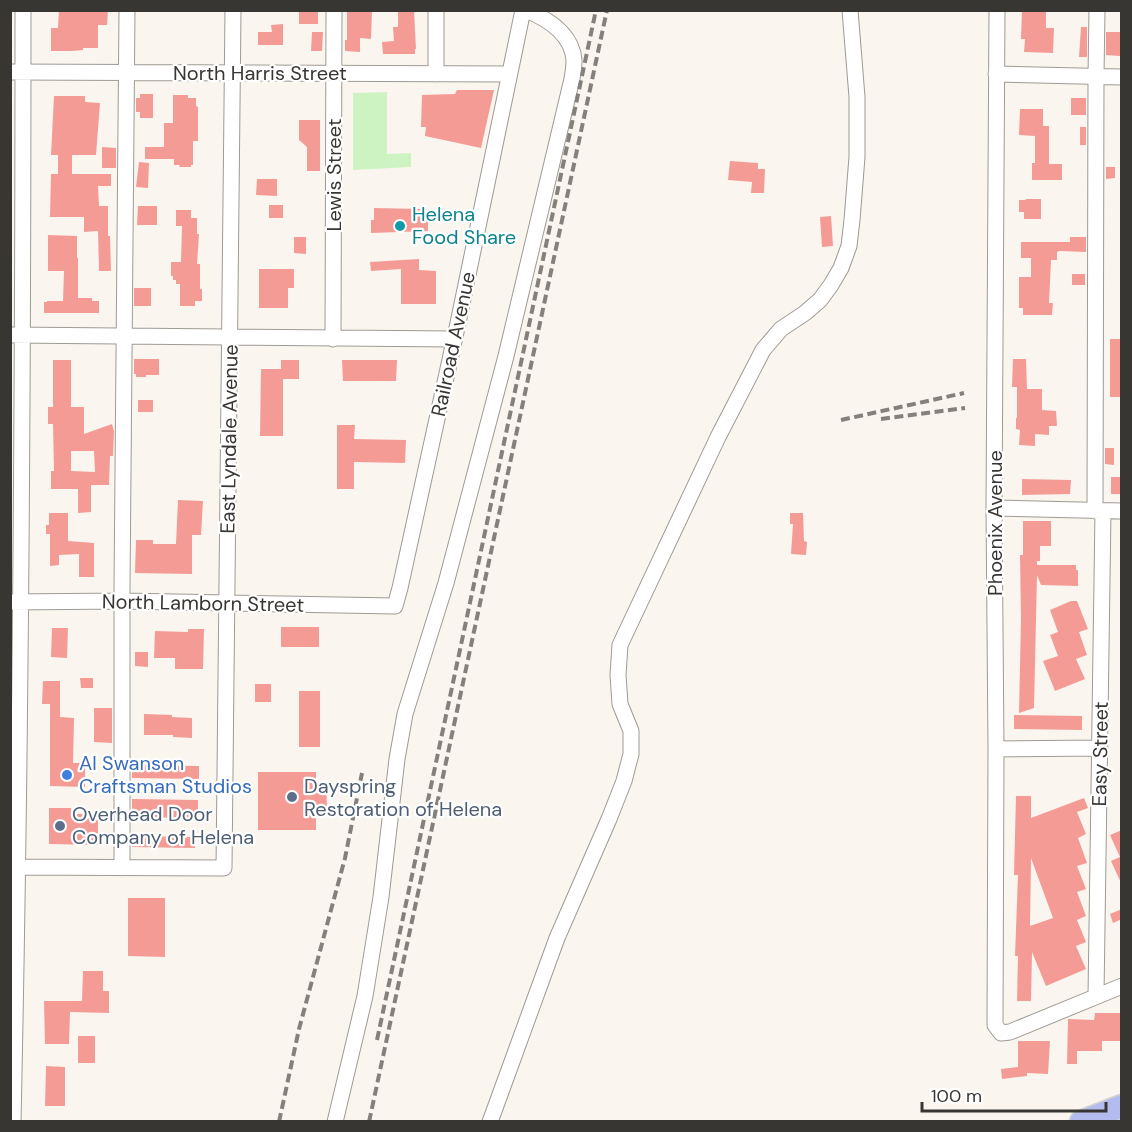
<svg xmlns="http://www.w3.org/2000/svg" width="1132" height="1132" font-family="'DM Sans',sans-serif">
  <style>
    .green { fill: #cef3c3 }
    .building { fill: #f49b95; fill-rule: evenodd }
    .lines { fill: none; stroke-linecap: round; stroke-linejoin: round }
    .minor-casing { stroke: #9e9a94; stroke-width: 17 }
    .highway-casing { stroke: #d3d3d2; stroke-width: 25 }
    .minor { stroke: #fff; stroke-width: 15 }
    .highway { stroke: #b4bcef; stroke-width: 22 }
    .rail { stroke: #84817c; stroke-width: 4; stroke-dasharray: 9 4.5; stroke-linecap: butt }
    .culture-dot { fill: #0f9aa8; stroke: #fff; stroke-width: 2 }
    .shop-dot { fill: #3f7fe0; stroke: #fff; stroke-width: 2 }
    .service-dot { fill: #5c6f8a; stroke: #fff; stroke-width: 2 }
    .labels { text-anchor: middle; dominant-baseline: central; stroke-width: 4.5; stroke-linejoin: round; paint-order: stroke }
    .street-label { font-size: 20px; fill: #383633; stroke: #fff }
    .culture-label { font-size: 20px; fill: #0d838f; stroke: #fff; text-anchor: start }
    .shop-label { font-size: 20px; fill: #366cbe; stroke: #fff; text-anchor: start }
    .service-label { font-size: 20px; fill: #4e5e75; stroke: #fff; text-anchor: start }
  </style>
  <rect width="100%" height="100%" fill="#faf6ef"/>
  <path class="green" d="M387,92V154L411,153V167L353,170V93Z"/>
  <path class="building" d="M59,10H108L107,25H98V48H83V50L72,51H51V28H58Z
    M299,10H318V24H299Z
    M347,10H372L371,39L360,38V52L345,51V40H347Z
    M398,10H414L416,49H415V54H383L382,42L394,41L393,27H398Z
    M1022,10H1046V28H1054L1053,53L1024,52L1025,39H1021Z
    M283,24V45H258V32H272L271,25Z
    M1081,27H1087V57H1079Z
    M312,32H323L322,51H311Z
    M1106,32H1120V56L1106,55Z
    M457,90H494L481,148L425,136L426,127H421L422,95L455,94Z
    M140,94H153V118H140V112H136V98H140Z
    M173,95H188V98H196V106L198,107V141H193V165H191V167H179L180,165H174V159H145V147H164V123H173Z
    M54,96H85V102L100,103L96,155H72V174H111V186H98L99,206H108V236H110L111,271H99L98,231L84,232V217H50L51,174H58V155H51Z
    M1071,98H1086V115H1071Z
    M1020,109H1043V126H1049V164H1062V180H1032V163H1035V136L1019,135Z
    M299,120H320V171H307V147L299,140Z
    M1080,127H1086V145H1080Z
    M102,147L116,148V168H102Z
    M730,161L758,163V169H765L764,193H751L752,182L728,180Z
    M139,162L149,163L148,188L136,187Z
    M1106,167H1115V178L1106,179Z
    M257,179H277V196L256,195Z
    M1026,199H1041V219H1024V212H1019V200H1026Z
    M269,205H283V218H269Z
    M138,206H157V225H137Z
    M374,208L423,209V214H428V231L371,233V220H374Z
    M176,210H191V218H197V234H199L197,264H200V289H202V301H195V306H180V284H176V280H173V276H171V262H181L182,226H176Z
    M831,216L833,246L822,247L820,217Z
    M48,235L77,236V258H78V298H92V301H99V313H44V302H47V301H63L64,271H48Z
    M294,237H306V254L294,253Z
    M1070,237H1086V252L1060,251L1057,252V260H1051L1049,303H1053L1052,315H1023V308H1019V277H1031V258H1021V242H1070Z
    M419,259V270L436,271V304H401V269L371,271L370,262Z
    M259,269H294V288H288V308H259Z
    M1072,274H1085V285H1072Z
    M134,288H151V306H134Z
    M1110,339H1122V397H1110Z
    M134,359H159V375H146V377H136V374H134Z
    M1013,359H1026L1027,389H1042V410L1056,411L1057,426H1049V435L1035,434V446L1019,445L1020,430L1016,429V418H1017V387H1012Z
    M53,360H71V407H84V434L112,424L114,431L113,456H110L109,485H91V512L78,513V489H51V471H54L53,424H48V407H53ZM71,451H94L95,472L71,471Z
    M281,360H299V379H283V436H260L261,369H281Z
    M342,360H397L396,381H343Z
    M138,400H153V412H138Z
    M337,425H355L354,439L406,440L405,463L354,462V489H337Z
    M1105,448H1114V465L1105,464Z
    M1111,477H1122V494H1111Z
    M1022,479L1071,480L1070,494L1022,495Z
    M178,500L203,501L201,535H192V574L135,573L136,540H153V544H176Z
    M49,513H68V541L94,543V577H79V554L59,555V565L50,566V534H46V525H49Z
    M790,513H803L804,541L807,542L806,555L791,554L793,524H790Z
    M1023,521H1051V546H1040V561H1037V565H1076V570H1078V586L1041,585L1037,575L1034,708L1019,713L1021,619L1020,555H1023Z
    M1071,601H1077L1088,629L1079,632L1087,655L1076,659L1085,679L1055,691L1043,661L1058,656L1050,635L1058,632L1050,610Z
    M281,627H319V647H281Z
    M52,628H68L67,658L51,657Z
    M188,629H204L203,669H175V658H154L155,631L188,632Z
    M135,652H148V667L135,666Z
    M80,678H93V688H81Z
    M43,681H60V717L74,718L73,763H85V787L50,786V704H42Z
    M255,684H271V702H255Z
    M299,691H320V747H299Z
    M94,708H112V743L94,742Z
    M144,714L172,715V717L192,718V738L173,737V735H144Z
    M1014,715L1082,716V730L1014,729Z
    M132,765L199,766V779L132,778Z
    M258,772H316V786H326L327,808H316V830H258Z
    M1016,796H1031V818L1084,798L1088,808L1077,812L1086,834L1078,838L1087,863L1077,866L1086,889L1077,892L1086,916L1077,920L1086,942L1076,946L1086,969L1046,986L1032,952L1031,1001H1017L1018,956H1015L1018,875H1014ZM1031,858L1053,918L1030,926Z
    M132,799L198,800V818L132,817Z
    M49,808H71V814H98V845L49,844Z
    M1122,830V885L1111,861L1120,857L1110,835Z
    M132,836L196,837L195,848L132,847Z
    M128,898H165V957L128,956Z
    M1122,909V919L1113,923L1110,914Z
    M83,971H103V991H109V1013L70,1012L69,1044H45L44,1001H82Z
    M1095,1013H1122V1041H1102V1051H1077V1064H1067L1068,1019L1094,1020Z
    M78,1036H95V1063H78Z
    M1018,1041H1050L1048,1074L1027,1073V1076L1002,1079L1001,1069L1018,1067Z
    M46,1066L65,1067V1106H45Z"/>
  <g class="lines">
    <defs>
      <path id="minor" d="M997,10L994,508L996,749L995,1025L1001,1033L1010,1032L1122,986
        M10,72L509,74
        M436,74V10
        M996,74L1122,77
        M10,335L454,339
        M333,339L334,10
        M994,508L1122,511
        M1095,511L1096,76L1097,10
        M10,602L122,601L395,606L400,588L458,323L523,10
        M996,749L1100,748
        M11,867L224,868L233,10
        M122,868V588L127,10
        M1096,996L1103,511
        M13,1122C21,751 23,381 23,10
        M335,1122L365,996L381,897L397,759L405,714L446,583L506,356L572,79C573,73 574,66 574,60C572,34 548,19 526,10
        M490,1122L557,938L609,819L624,781L631,754V731L620,704L618,675L620,645L718,437L763,350L781,329L805,313L820,300L831,285L841,268L849,246L852,220L857,157V97L850,10"/>
      <path id="highway" d="M1081,1122L1122,1106"/>
    </defs>
    <use href="#minor" class="minor-casing"/>
    <use href="#highway" class="highway-casing"/>
    <use href="#minor" class="minor"/>
    <use href="#highway" class="highway"/>
    <path class="rail" d="M881,419L965,408
      M841,420L964,393
      M377,1040L596,10
      M279,1122L299,1029L345,858L362,773
      M369,1122L607,10"/>
  </g>
  <circle class="culture-dot" cx="400" cy="226" r="6"/>
  <circle class="shop-dot" cx="67" cy="775" r="6"/>
  <g class="service-dot">
    <circle cx="292" cy="797" r="6"/>
    <circle cx="60" cy="826" r="6"/>
  </g>
  <g class="labels">
    <g class="street-label">
      <text x="260" y="73">North Harris Street</text>
      <text transform="translate(334 175) rotate(-90)">Lewis Street</text>
      <text transform="translate(453 344) rotate(-78)">Railroad Avenue</text>
      <text transform="translate(229 439) rotate(-89)">East Lyndale Avenue</text>
      <text transform="translate(995 523) rotate(-90)">Phoenix Avenue</text>
      <text transform="translate(203 603) rotate(1)">North Lamborn Street</text>
      <text transform="translate(1100 754) rotate(-89)">Easy Street</text>
    </g>
    <g class="culture-label">
      <text x="412" y="214">Helena<tspan x="412" dy="23">Food Share</tspan></text>
    </g>
    <g class="shop-label">
      <text x="79" y="763">Al Swanson<tspan x="79" dy="23">Craftsman Studios</tspan></text>
    </g>
    <g class="service-label">
      <text x="304" y="786">Dayspring<tspan x="304" dy="23">Restoration of Helena</tspan></text>
      <text x="72" y="814">Overhead Door<tspan x="72" dy="23">Company of Helena</tspan></text>
    </g>
  </g>
  <rect width="1132" height="1132" fill="none" stroke="#383633" stroke-width="24"/>
  <path d="M922 1102v9h184v-9" fill="none" stroke="#383633" stroke-width="3"/>
  <text x="931" y="1102" font-size="18" fill="#383633" stroke="#ffffff" stroke-width="4.5" paint-order="stroke">100 m</text>
</svg>
